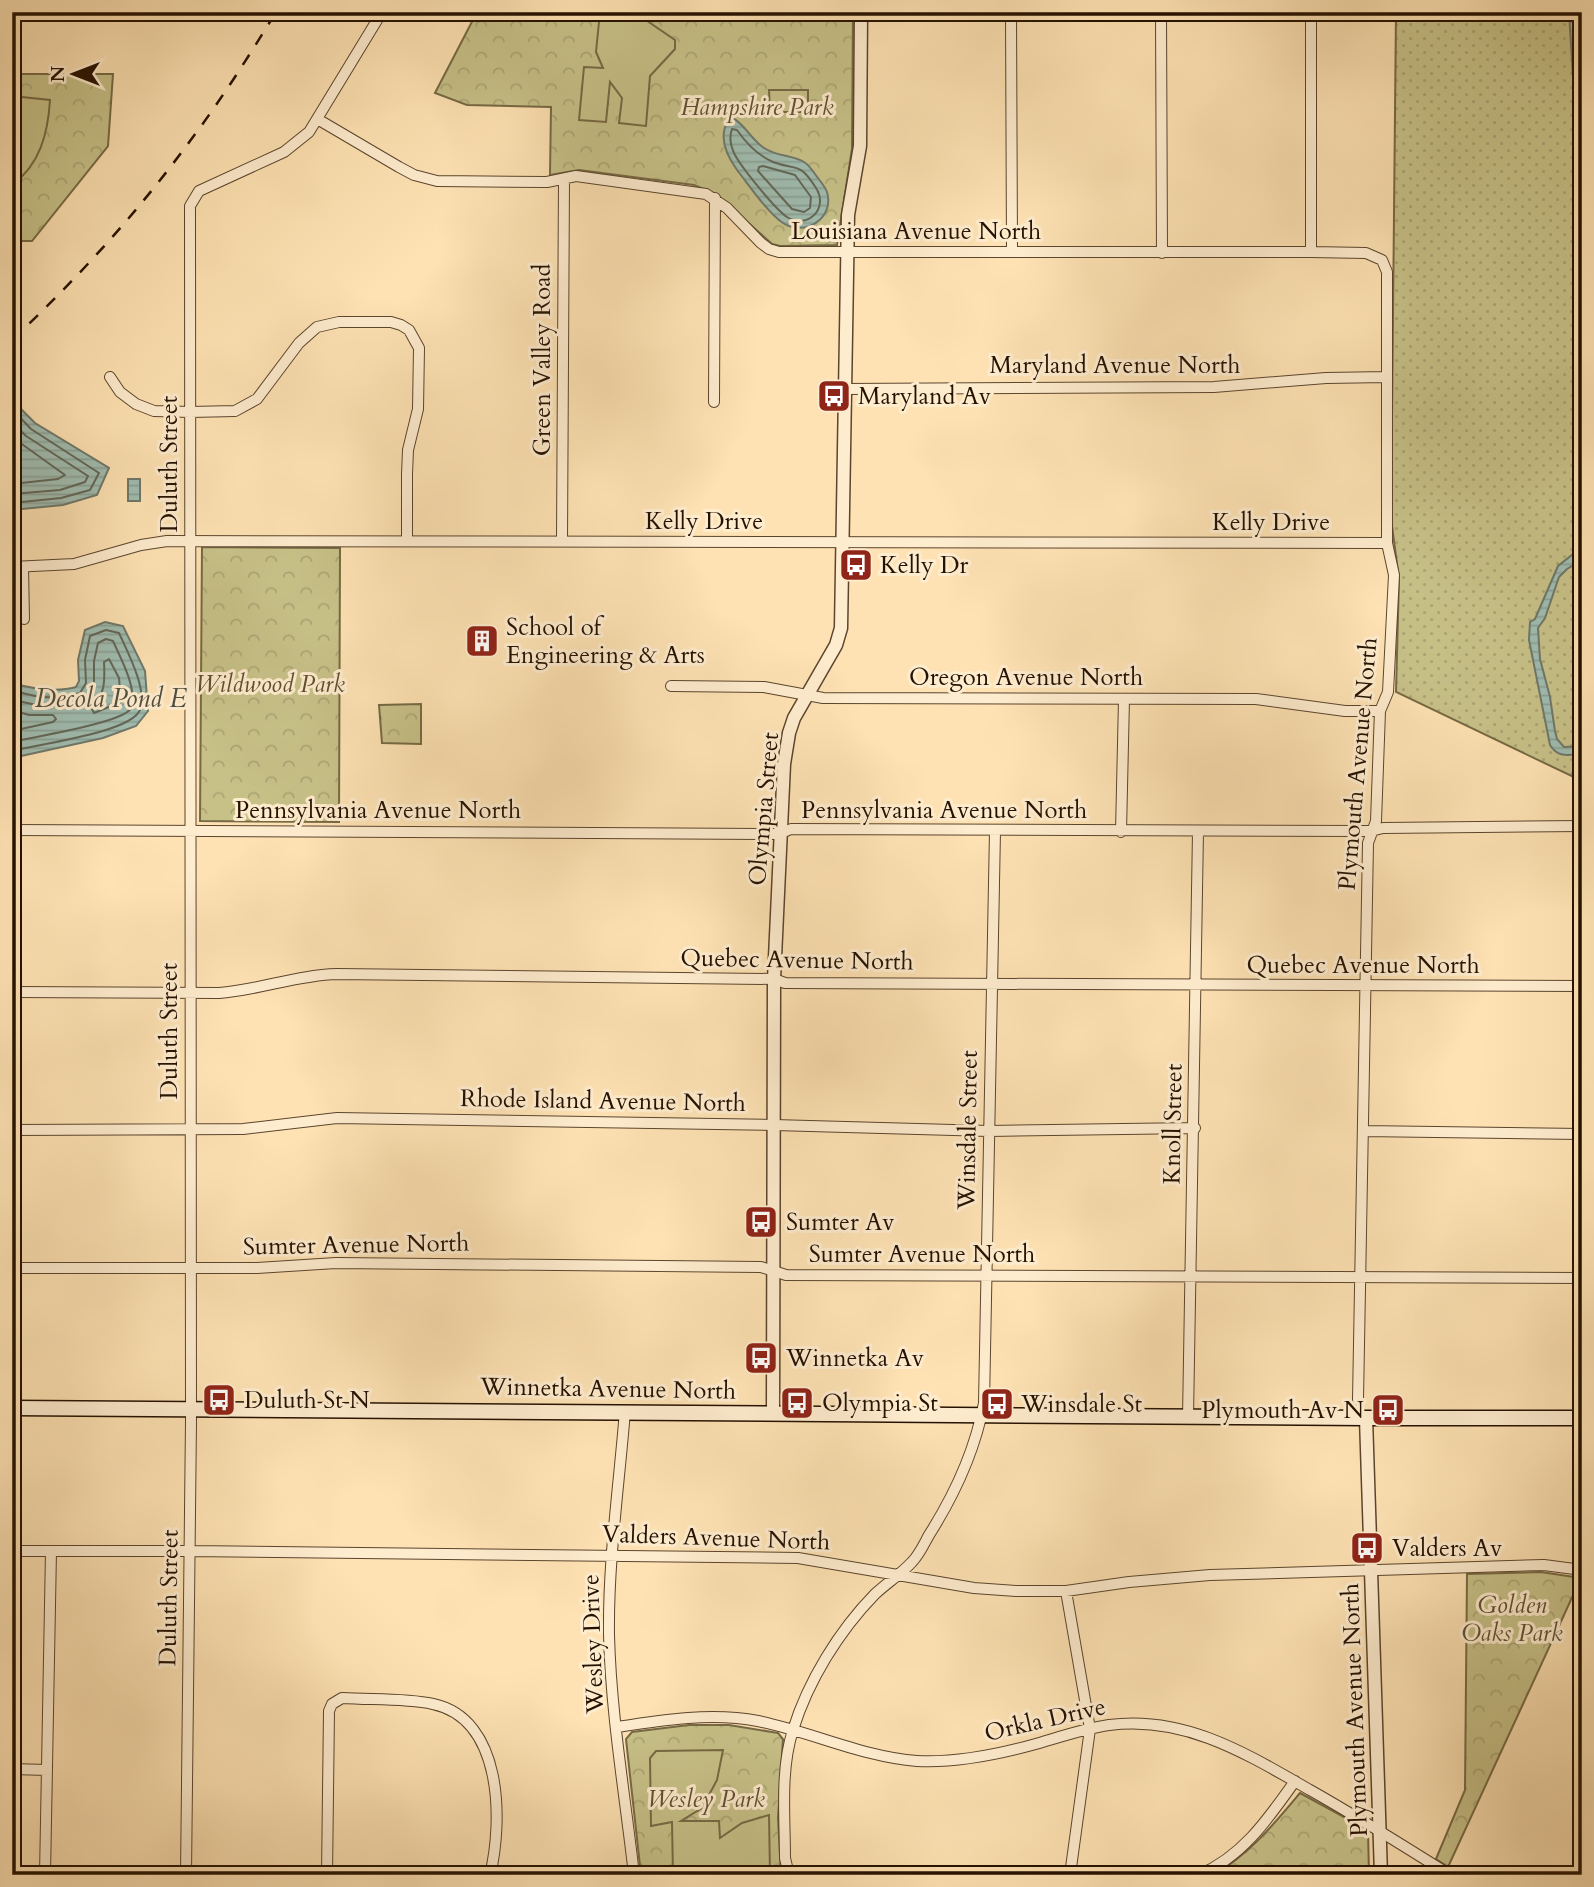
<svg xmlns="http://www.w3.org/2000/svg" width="1594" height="1887" font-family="Cardo,serif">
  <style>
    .grass { fill: url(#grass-dots); stroke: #766944; stroke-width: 2 }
    .park { fill: url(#park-crowns); stroke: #766944; stroke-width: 2 }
    .pitch { fill: #c7c188; stroke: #766944; stroke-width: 2 }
    .water { fill: url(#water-rules); stroke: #6f786a; stroke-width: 2 }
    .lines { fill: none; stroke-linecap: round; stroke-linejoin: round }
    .shore { stroke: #626758; stroke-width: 2 }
    .minor-casing { stroke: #5b452d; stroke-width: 12 }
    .tertiary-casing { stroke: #5b452d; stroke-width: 15 }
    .secondary-casing { stroke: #251100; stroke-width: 17 }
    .minor { stroke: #feecce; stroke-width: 10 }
    .tertiary { stroke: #feecce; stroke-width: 12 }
    .secondary { stroke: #feecce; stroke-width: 14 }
    .rail { stroke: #251100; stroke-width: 2.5; stroke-dasharray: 12 12; stroke-linecap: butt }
    .labels { text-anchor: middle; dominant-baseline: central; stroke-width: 6; stroke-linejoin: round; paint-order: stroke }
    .park-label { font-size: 24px; font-style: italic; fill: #5e4f30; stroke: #feecce }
    .street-label { font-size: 24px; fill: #251100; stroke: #feecce }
    .poi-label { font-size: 24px; fill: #251100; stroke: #feecce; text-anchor: start }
    .water-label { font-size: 26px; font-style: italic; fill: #504d3e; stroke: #feecce }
  </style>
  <defs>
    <pattern id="grass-dots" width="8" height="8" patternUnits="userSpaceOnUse" patternTransform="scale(1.75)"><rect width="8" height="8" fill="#c7c188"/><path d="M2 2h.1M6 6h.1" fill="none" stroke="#aba574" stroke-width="1.8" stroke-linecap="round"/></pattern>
    <pattern id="park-crowns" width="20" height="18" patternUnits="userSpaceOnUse" patternTransform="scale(1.75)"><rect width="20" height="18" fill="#c7c188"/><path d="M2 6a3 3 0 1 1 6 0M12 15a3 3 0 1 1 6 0" fill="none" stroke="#aba574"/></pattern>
    <pattern id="water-rules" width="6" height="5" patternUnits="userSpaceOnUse" patternTransform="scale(1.75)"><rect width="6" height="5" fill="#a0bdb1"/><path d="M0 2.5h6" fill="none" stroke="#8aa196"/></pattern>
  </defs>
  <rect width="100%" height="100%" fill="#fee2b3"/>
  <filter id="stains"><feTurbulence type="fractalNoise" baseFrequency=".00286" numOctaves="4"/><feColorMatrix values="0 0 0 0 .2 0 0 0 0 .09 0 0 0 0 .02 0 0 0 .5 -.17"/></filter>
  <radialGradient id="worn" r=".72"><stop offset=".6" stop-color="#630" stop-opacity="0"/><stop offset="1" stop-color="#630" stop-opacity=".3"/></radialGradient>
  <path class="grass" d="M1396,12H1582V781L1396,692L1399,579L1391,518Z"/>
  <path class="park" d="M477,12H853L852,149L837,245L780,246L772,244L716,194L694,185L579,170L550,175L551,107L467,105L435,93Z
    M12,74H113L108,146L32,241H12Z
    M202,547L340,548L339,822L200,821Z
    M421,704V744L382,743L379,705Z
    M1541,1572L1581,1578L1448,1867L1436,1859L1465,1790L1467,1574Z
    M689,1725H729L778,1733L783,1739L778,1818L781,1875H641L626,1739L632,1732Z
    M1300,1793L1368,1830L1369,1875H1213C1249,1855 1274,1824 1300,1793Z"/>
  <path class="pitch" d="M604,12H634L675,40V49L650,76L646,126L619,123L622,98L610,82L606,122L579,120L584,67L603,68L596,52L599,22Z
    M769,90H808V112H770Z
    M12,96L50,100C48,133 40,165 12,185Z
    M723,1750L717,1780L702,1808L681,1821H719L720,1838L742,1823L769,1815L770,1875H673L672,1822L651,1826L650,1758L656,1751Z"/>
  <path class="water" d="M1569,12H1578C1575,42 1582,73 1582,103L1573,77Z
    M734,119C744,124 752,140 764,148C778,157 793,155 804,162C809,165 812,170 815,174C819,180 825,186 827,192C835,219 804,237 783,223C767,212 749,185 737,170C727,156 718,137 728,121Z
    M12,400L35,423L109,468L97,495L63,505L12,510Z
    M128,479H140V501H128Z
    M1582,547V560L1567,569L1559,577L1545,618L1538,628L1540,659L1550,697L1555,731L1557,739L1564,747L1582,746V754C1567,755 1558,758 1550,745L1529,640L1530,622L1535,619L1558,566Z
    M105,622L123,626L145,671L148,711L136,726L103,738L12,758V683C33,689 55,693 76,687L79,681L78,660L85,630Z"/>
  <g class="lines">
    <path class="shore" d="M732,129L737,130C746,143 757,155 773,162C797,171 799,161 816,188C829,208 808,230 787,217C775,209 742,168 735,155C731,147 729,137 732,129Z
      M763,166L795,175L811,197L810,208L804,212L792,209L758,171L759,167Z
      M12,409L31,429L99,473L90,490L61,498L12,503
      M12,422L26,436L88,476L85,482L60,490L12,494
      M12,437L65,475L58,479L12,484
      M109,659L119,678L121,702L94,713L92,709C105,694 105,681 104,662Z
      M12,690C33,697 59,701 80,693L86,683L85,660L90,636L106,630L119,633C127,651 148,690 140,710C130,733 38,744 12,751
      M12,699C34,706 64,710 85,700L94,684V661L98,643L106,639L113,641C120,657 138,689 131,708C124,723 32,737 12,742
      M12,710L29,715H53L56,719L53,722L12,731"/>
    <defs>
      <path id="minor" d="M1011,12L1012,252
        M1161,12L1162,253
        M1311,12V252
        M319,120L399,167L414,175L437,181L547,182L576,176L706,194L727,208L761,243L769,249L779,252H1311L1366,253L1382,260L1387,272V543L1394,575L1388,692L1380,711L1376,821L1368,843L1358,1400
        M110,377L120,392L136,404L154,411L190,412L235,411L257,399L299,343L317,327L339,322H391L401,325L409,330L419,348L418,409L408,450L407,474V541
        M845,389L1214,387L1326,378L1386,377
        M714,402L715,198
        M562,541L564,179
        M12,567L74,564L141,545L167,541L1387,543
        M23,567L24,619
        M671,686L764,687L823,698L1256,699L1345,711H1380
        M12,830L779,834L791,829L1371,831L1383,828L1582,826
        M1121,832L1124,699
        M12,992L219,993C259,990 297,975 337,974L774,979L785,983L1582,986
        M12,1130L243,1129L337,1118L774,1125L989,1131L1195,1128
        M1363,1131L1582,1134
        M12,1268H257L336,1263L761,1267L786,1275L1582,1278
        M625,1411C619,1486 608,1561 609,1635C611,1715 625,1795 634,1875
        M1188,1417L1198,832
        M12,1551H190L798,1558L974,1588L1016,1591H1066L1129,1582L1210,1575L1544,1565L1582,1570
        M1066,1591L1090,1729L1070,1875
        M617,1727C662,1720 712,1712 758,1721C812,1732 863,1757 917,1761C955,1763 995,1755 1032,1745C1057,1738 1082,1729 1109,1725C1185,1715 1247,1754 1310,1790C1358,1817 1404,1846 1450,1875
        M12,1769L47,1770
        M45,1875L51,1551
        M186,1875L191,1421L190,206L199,191L284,152L309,132L382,12
        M327,1875L329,1711L332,1704L342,1698C372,1700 404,1698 433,1704C503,1719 503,1821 490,1875
        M789,1875L785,1858C785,1817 780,1770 793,1730C808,1681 839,1631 875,1594C887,1583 901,1574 912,1562C919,1555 924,1544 929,1535C955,1494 975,1451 984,1403L995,831
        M1199,1875C1243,1856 1268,1819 1295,1781"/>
      <path id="tertiary" d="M773,1413L774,979L784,764L789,733L794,718L836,645L841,628L848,215L860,146L861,12
        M1366,1418L1381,1875"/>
      <path id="secondary" d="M12,1408L1366,1418H1582"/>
    </defs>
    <use href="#minor" class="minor-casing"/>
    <use href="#tertiary" class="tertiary-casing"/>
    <use href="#secondary" class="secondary-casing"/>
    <use href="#minor" class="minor"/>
    <use href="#tertiary" class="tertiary"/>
    <use href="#secondary" class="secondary"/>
    <path class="rail" d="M12,340C77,279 137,213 190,141C221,100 249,56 276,12"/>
  </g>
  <defs>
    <symbol id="bus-square" viewBox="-11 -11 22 22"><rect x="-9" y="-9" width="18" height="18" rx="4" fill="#8f2418" stroke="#feecce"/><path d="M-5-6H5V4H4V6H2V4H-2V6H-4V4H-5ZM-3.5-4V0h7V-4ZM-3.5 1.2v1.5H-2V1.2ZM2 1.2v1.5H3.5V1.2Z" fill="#fff"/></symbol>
    <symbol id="building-square" viewBox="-11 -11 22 22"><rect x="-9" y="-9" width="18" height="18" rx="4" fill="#8f2418" stroke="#feecce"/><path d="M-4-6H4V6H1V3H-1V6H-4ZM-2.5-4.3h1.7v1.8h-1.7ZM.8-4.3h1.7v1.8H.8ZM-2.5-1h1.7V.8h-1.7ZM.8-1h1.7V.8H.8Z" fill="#fff"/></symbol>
  </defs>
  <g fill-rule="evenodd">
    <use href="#bus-square" x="815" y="377" width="38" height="38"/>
    <use href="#bus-square" x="837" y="546" width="38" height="38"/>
    <use href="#building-square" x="463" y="622" width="38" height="38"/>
    <use href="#bus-square" x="742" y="1203" width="38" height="38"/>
    <use href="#bus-square" x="742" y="1339" width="38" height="38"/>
    <use href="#bus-square" x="200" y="1381" width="38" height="38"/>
    <use href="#bus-square" x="778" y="1384" width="38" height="38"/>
    <use href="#bus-square" x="978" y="1385" width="38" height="38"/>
    <use href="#bus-square" x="1369" y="1391" width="38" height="38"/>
    <use href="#bus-square" x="1348" y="1529" width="38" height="38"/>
  </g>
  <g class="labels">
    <g class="park-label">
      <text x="757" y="107">Hampshire Park</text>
      <text x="270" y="684">Wildwood Park</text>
      <text x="1512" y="1605">Golden<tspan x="1512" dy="28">Oaks Park</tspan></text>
      <text x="706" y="1799">Wesley Park</text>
    </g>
    <g class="street-label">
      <text x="916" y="231">Louisiana Avenue North</text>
      <text transform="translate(542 360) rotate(-90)">Green Valley Road</text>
      <text x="1115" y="365">Maryland Avenue North</text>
      <text transform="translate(169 464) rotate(-90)">Duluth Street</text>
      <text x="704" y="521">Kelly Drive</text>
      <text x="1271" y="522">Kelly Drive</text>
      <text x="1026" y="677">Oregon Avenue North</text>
      <text transform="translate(1358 764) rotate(-85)">Plymouth Avenue North</text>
      <text transform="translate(764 809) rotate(-85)">Olympia Street</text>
      <text x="378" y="810">Pennsylvania Avenue North</text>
      <text x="944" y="810">Pennsylvania Avenue North</text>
      <text transform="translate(797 960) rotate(1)">Quebec Avenue North</text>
      <text x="1363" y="965">Quebec Avenue North</text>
      <text transform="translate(169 1031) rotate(-90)">Duluth Street</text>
      <text transform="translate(603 1101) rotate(1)">Rhode Island Avenue North</text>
      <text transform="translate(1173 1124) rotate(-89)">Knoll Street</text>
      <text transform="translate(968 1130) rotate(-89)">Winsdale Street</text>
      <text transform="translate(356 1245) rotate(-1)">Sumter Avenue North</text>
      <text x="922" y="1254">Sumter Avenue North</text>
      <text transform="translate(608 1389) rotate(1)">Winnetka Avenue North</text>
      <text transform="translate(716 1538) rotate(2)">Valders Avenue North</text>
      <text transform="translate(169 1598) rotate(-89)">Duluth Street</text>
      <text transform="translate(593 1644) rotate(-92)">Wesley Drive</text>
      <text transform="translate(1355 1710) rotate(-92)">Plymouth Avenue North</text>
      <text transform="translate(1045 1720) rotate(-13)">Orkla Drive</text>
    </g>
    <g class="poi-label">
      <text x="858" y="396">Maryland Av</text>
      <text x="880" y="565">Kelly Dr</text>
      <text x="506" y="627">School of<tspan x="506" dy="28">Engineering &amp; Arts</tspan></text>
      <text x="786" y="1222">Sumter Av</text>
      <text x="786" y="1358">Winnetka Av</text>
      <text x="244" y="1400">Duluth St N</text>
      <text x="822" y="1403">Olympia St</text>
      <text x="1021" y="1404">Winsdale St</text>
      <text x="1364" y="1410" text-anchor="end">Plymouth Av N</text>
      <text x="1392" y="1548">Valders Av</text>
    </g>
    <g class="water-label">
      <text x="111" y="698">Decola Pond E</text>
    </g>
  </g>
  <rect width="1594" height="1887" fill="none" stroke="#fee2b3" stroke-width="42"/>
  <rect x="14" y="14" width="1566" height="1859" fill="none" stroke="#251100" stroke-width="3.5"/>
  <rect x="21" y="21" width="1552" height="1845" fill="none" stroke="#251100" stroke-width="2"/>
  <g transform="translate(74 74) rotate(270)" stroke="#feecce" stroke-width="5" paint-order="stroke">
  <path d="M0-5L12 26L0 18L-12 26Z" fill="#251100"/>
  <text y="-10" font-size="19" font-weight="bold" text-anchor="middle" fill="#251100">N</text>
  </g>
  <rect width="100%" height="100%" filter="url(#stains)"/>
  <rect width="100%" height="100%" fill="url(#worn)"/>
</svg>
